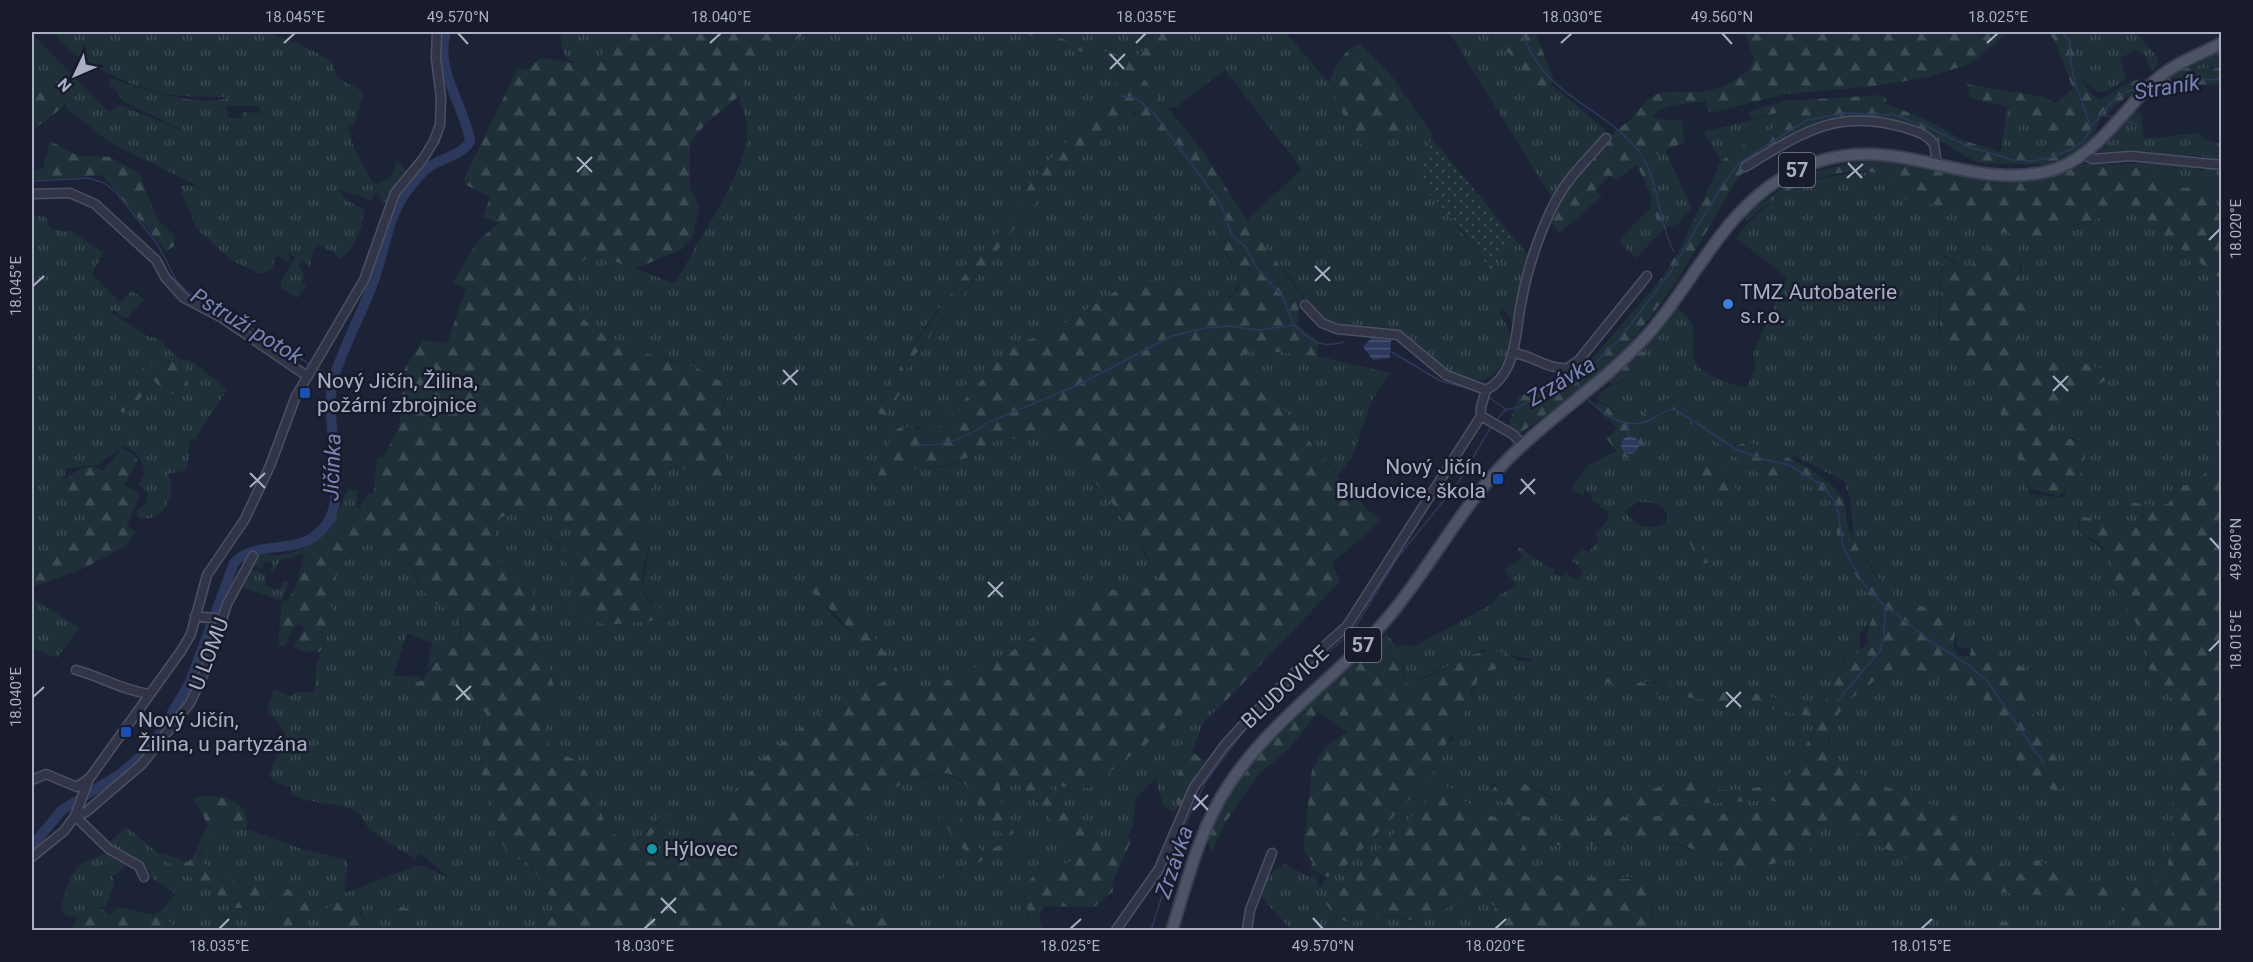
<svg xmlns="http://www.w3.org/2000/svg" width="2253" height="962" font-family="Roboto,sans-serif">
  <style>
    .grass { fill: url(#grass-tufts); fill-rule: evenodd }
    .forest { fill: url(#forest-firs) }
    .garden { fill: url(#garden-dots) }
    .water { fill: url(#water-rules) }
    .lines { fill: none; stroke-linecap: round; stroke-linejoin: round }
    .stream { stroke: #2d385d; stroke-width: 1.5 }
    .river { stroke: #2d385d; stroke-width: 10 }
    .minor-casing { stroke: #4b5063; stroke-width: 11 }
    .major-casing { stroke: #3a3f51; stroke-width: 14 }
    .minor { stroke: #313547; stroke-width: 8 }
    .major { stroke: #4e5468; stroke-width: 10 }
    .ticks { fill: none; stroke: #aaafc5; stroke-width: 2 }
    .shop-dot { fill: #3f7fe0; stroke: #171b2b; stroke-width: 2 }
    .transit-dot { fill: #1a4fb4; stroke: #171b2b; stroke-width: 2 }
    .culture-dot { fill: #0f9aa8; stroke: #171b2b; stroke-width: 2 }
    .labels { text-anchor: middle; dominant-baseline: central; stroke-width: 5; stroke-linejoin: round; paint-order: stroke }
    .shield { fill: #171b2b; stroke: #7e8397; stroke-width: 1.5 }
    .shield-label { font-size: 20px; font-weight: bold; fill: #aaafc5 }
    .poi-label { font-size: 21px; fill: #aaafc5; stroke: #171b2b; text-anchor: start }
    .street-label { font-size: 21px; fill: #aaafc5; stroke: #171b2b }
    .water-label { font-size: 22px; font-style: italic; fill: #7885b4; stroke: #171b2b }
    .neatline { fill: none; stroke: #aaafc5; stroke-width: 2 }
    .ticks-label { font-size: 15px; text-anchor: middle; fill: #aaafc5 }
  </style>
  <defs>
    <pattern id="grass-tufts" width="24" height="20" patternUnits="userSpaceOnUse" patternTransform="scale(1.5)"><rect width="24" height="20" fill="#1f3038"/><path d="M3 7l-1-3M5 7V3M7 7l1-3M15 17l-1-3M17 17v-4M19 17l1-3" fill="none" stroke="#3d4b53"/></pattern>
    <pattern id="forest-firs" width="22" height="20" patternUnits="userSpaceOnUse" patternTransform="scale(1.5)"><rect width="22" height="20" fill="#1f3038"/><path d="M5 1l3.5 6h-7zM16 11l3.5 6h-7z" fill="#3d4b53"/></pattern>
    <pattern id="garden-dots" width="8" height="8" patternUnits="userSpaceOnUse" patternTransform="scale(1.5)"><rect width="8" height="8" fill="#1f3038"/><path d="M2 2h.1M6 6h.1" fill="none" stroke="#3d4b53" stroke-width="1.8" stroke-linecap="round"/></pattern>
    <pattern id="water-rules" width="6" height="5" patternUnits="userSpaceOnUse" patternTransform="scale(1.5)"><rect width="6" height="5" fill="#2d385d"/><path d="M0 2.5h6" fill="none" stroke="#495273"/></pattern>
  </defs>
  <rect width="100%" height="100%" fill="#1d2337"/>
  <path class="grass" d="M54,32H267C290,40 312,48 332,62L337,78L364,92L354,125L348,127L354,148L372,182L378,184L391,177L397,161L407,171L383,205L379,193H375L371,202C362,193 350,195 339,189L346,200L364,209C363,227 355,250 339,259L332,251L320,246L313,249L310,267L302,261L299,266L305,277L302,282L306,286L297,298L281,288V282L295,257L288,253L290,262L276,255L272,269L260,274L231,260L196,228L180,187L184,185L202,188L111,143L68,110L58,89L32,74V34L109,112L119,105L184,131L121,100L116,89L108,86L110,78C137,88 202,109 229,97C209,96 187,98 167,94C136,89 69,60 54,32ZM226,106H259L261,113L242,112V118H228Z
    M561,32H616L593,68C569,60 561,63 561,32Z
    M812,32H1020L1104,59L1121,72L1116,86L1033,179L1011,217L928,323L906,356L876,413L886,415L898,384L912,360L1070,158L1126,110C1147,116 1201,180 1209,201C1213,213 1212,225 1217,237C1224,254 1235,265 1239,283L1233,295L1222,298L1165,284L1125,285L1069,321L1040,336L1012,345L941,427L927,431L916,426L889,482L901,470C913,466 928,470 941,467C951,464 962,461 971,456C980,450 987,443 998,440C1014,437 1037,433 1053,438C1080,447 1146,552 1158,579L1146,588L1103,590L1096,593L1084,604L1012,651L916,694L874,638L814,575C818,585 820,598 826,607C838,627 888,654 884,681L819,714L787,738L745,778L710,819L706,828L671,858L661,862L645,861L638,854L641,847L673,805L634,842L628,843C588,825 605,782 570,757L555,761L553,758L543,720L551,705L562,695L553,684L549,665L539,661V631L532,588L499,565L490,548L500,518C509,515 518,510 527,508C544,506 571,524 581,536L576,552L567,551L546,535C565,567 580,564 571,607C598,634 631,620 665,620L642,589L650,543L642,530C643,504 650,475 677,465L717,486L731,472C720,449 715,410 732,390L678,361L651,355L592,329L580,313L576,281L580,264L592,253L674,283L677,281C697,240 741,182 747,137C752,106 724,105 753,64C766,44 793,44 812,32Z
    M1043,32H1160L1134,59L1085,47Z
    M1172,32H1285L1331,85L1338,104L1364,148L1372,135H1392L1401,128L1400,112L1406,97L1433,134L1431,137L1458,229L1480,252L1489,272L1513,237L1531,258L1515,324L1504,309L1499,312C1502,318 1508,325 1509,332C1512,351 1499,381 1477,380C1441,380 1428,344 1397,332C1374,323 1346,335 1325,322C1309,312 1302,293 1291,279C1275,260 1260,242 1247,220L1302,169L1225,70L1175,108L1166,107L1141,76Z
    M1449,32H1492L1535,85L1553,86L1605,129L1604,135L1554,201Z
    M2070,32H2136L2158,58V64L2152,72L2146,57L2136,50L2120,58L2126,79L2108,91L2098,92L2080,78L2074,42Z
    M2221,50V68L2192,69L2190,67Z
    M2007,107L2053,144C2045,157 2015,152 2001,152Z
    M1783,112L1782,123L1739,147L1721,161L1704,132Z
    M2135,112L2141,114L2144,139L2198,133L2206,140L2221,144V160L2201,156L2101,152L2096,148Z
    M1665,150L1692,208L1678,224L1665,228L1646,159Z
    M2149,163L2197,167L2201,172L2205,167L2221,170V219L2206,183C2198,183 2189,188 2182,188C2167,188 2154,177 2149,163Z
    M1872,172L1881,175L1911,201L1931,203L1948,208L1974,226L2049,239L2070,227L2094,220L2114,211H2132L2221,279V460L2191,485H2178L2176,494L2168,504L2154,506L2139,503L2141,516L2147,518L2141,527L2079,517L2078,529C2086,539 2103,548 2114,558L2110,577L2102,584H2113C2117,597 2124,601 2130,612C2148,643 2148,653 2150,688L2169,694L2175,701C2170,736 2179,852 2166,874C2155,892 2091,886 2074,880C2062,875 2050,866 2038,860H2035V871L2029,876L2012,871L2002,864L1990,865L1984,863L1974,849L1956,836L1933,806L1873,781L1841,763L1830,754V734L1844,705L1883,674L1896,669L1919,671L1982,697L1997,718L2016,754V772L2048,788L2058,763L2031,710L2032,675L1984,647L1975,645L1963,649L1957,645L1954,612L1913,606L1897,598L1883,584L1854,542L1850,498L1844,481L1794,456L1790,459L1748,442L1728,447C1710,433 1687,422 1677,401L1669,398L1630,422L1598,399C1604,383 1618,387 1629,378C1636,373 1639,366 1647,361L1640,350L1677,308C1706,325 1685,345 1698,366C1703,373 1739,390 1747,386L1756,367L1753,353L1787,277L1736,238C1772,190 1813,175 1872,172ZM2008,251L2022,265L2019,283L2031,292L2026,316L2015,349C2023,362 2082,364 2099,368L2109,379L2079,393L2053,413V427L2063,435L2084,442C2091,477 2071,472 2064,498L2029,494L2016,448L1989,378L1951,357L1940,343L1938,327L1942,260L1946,256L1966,270L1985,256Z
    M1651,207L1662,231L1636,258L1620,243V239Z
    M32,216L46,217L50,228L65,232L69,230L103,253L92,274L120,302L132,291L144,299L128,318H124L113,310L111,313L149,337L157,338L178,358L195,363L227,390L195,439H190L187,470L168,474C178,493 163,526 138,517L137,510L145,505L148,493L138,484L144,475C143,461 138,451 124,446L97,465L66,468L64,479L58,484L89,515L90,520L72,544L32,574Z
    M1255,350L1313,355L1390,373L1372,400L1352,457L1338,476L1243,359L1241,356Z
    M1670,410H1676L1697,430L1725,447L1748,468L1770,478H1796L1832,497L1839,550L1875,605C1876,616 1869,626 1860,633V650L1854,656H1845L1841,664L1832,668L1837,673C1834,684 1827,693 1824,705L1818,709L1756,693L1686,689L1656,682H1620L1587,674L1585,676L1650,693L1717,701L1729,707L1769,708L1812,717L1816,720L1817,726L1784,783L1741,790H1721L1696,780L1651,789L1641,785L1625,797L1586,794L1556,799L1529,786L1499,783L1490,785L1495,795L1518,808L1555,811L1768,800L1777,802L1779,808L1768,812L1547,820L1494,817L1466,802L1382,918L1393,916L1416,922L1418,924C1442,911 1471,887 1496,907L1487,918V930H1291L1262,898C1261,884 1272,870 1285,864L1311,878L1313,875L1317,878L1319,888L1327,877L1342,870L1433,774L1434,764L1447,742L1455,740L1451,736L1464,714L1479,674L1486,681L1489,672L1517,660L1531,662V659L1484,650L1415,681L1414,688L1407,689L1404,668L1395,649L1403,645L1415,646L1491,605L1501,594L1517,586L1505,570L1523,557L1517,551L1520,547L1549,568L1553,567L1555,575L1563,577L1567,573L1574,579L1579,578L1583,571L1572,560L1582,548L1589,552L1599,539L1595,534L1609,518L1608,512L1591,499L1593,496L1584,489V496L1571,488L1589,465L1616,451L1635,463L1649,455L1638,431ZM1638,502C1653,502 1662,502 1668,517L1666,522C1651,533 1633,526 1625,511Z
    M348,489L358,491L356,506L359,509L369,493L372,495L366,508C344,520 328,542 306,552C297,557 289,558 280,560L273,572H271L273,564L265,561L262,569L251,565L257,553C265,553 273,556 281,555C301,554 325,536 335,518C342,509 342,498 348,489Z
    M372,538L400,551L408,560L421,589L459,615C467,642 445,654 427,669L432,643L407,633L393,676L423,677L413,684L416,690L424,688L431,711L436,713L456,700L480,708L486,713L480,768L486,787L494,797L491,822L494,832L510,855L528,863L553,901V912L541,930L529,927V930H366L362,913L348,902L319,913L338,930H286L320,901C294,895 209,880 198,857L210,831L218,825L252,831L302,849L346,860C351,872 342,881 345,893L416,866H424L451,879L424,856L420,854L414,858C399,849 380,839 368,827C363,822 364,816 357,812C338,801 312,806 291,794V787L278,783L269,776L285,732L267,709L274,688L289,696L297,692H315L316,667L327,635L326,623L334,608L324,604C334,582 346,545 372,538ZM391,904L408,908L411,917L397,920L383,913Z
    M249,569L265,574L266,586L280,590L284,580L289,583L282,601L238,586Z
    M32,598L79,628L57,658L32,648Z
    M1206,691L1225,702L1203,722L1192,752L1181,766L1172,787L1170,797L1180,806L1173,812L1163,805L1156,780L1153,781L1136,798L1133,825L1124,843L1120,845C1090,836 1058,817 1050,785L1090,788L1150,741Z
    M945,773C968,780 979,809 995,827L1010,825C1002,813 995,797 1003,783L1022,785L1077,849L1074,859L1058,868L1045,867C1009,897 1031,894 1028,927L1024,930H907L899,919L868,930H824L823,906L826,898H830L836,915L864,912L851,875L856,856L855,833C864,836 870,847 877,853L882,852L876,839L859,822C856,795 924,775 945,773ZM940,819L965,826L982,853L1005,843L1020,844L1023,851L987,859L929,891L928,887C935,878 959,874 972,860Z
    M1832,819L1880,846L1956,883L1996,892L2038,895L2078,902L2099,898L2112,901L2122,898L2125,901L2117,924C2077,931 2040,927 2001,921L1997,930H1652L1653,909L1639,876C1629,880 1550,877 1541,872C1532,868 1523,850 1522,841C1567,851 1618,842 1664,842C1673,842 1681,847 1690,849C1732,862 1757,880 1798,850C1809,842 1817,837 1822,824Z
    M127,827L180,872L203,883L238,909L276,902L281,906L280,910L264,930H178L159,913L176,894L153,879C149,863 121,852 107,844Z
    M109,853L128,864L112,877L115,883L106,906L91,909L79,917L66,916L61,909C71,873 71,864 109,853Z"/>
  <path class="forest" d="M616,32H812L761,54L746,75L738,97L706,123L690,143V188L699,205L693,236L682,249L635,269L592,253L580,264L576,281L580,313L592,329L651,355L695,367L732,388C729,393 725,398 723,405C718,424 722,454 731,472L729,477L717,486L676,465C650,475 643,504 642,530L650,543C646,558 635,587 648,600C656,607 665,608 670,619L607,625L580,616L571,607C578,570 568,562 544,536L567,551L575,552L581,536C571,524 544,506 527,508C518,510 509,515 500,518L490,548L499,565L532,588L539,631V661L549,665L553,684L562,695L550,705L543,720L553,758L556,761L567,756C608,775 585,823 628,843L635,842L673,805L638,854L645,861L661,862L671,858L706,828L710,819L758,763L787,738L819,714L884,681C887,661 821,602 806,584L812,576L814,575L874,638L916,694L1012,651L1084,604L1096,593L1103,590L1146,588L1158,579L1146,553L1131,535L1123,517L1070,450L1053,438L1033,437L1001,440L992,442L969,457L942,466L901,470L881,491L875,486L892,433C909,416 923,439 941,427L1012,345L1040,336L1069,321L1125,285L1165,284L1222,298L1231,297L1238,290L1239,283L1231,260L1216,237L1208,200L1183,161L1134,112L1126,110L1070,158L912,359L898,384L903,389L886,415L876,413L906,356L980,254L1011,217L1033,179L1116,86L1121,72L1104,59L1020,32H1043L1086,47L1134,59L1160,32H1172L1142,77L1203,151L1253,230L1304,299L1299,302L1298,325L1318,341L1317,356L1255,350L1242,356L1344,485L1369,511L1382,520L1332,563L1340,581L1225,702L1206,691L1150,741L1089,788L1051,786C1058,817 1091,836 1120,845L1124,843L1127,835L1131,841L1112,883L1113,891L1094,907L1044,906L1039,918L1042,930H1024C1037,918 1018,900 1027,884C1031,877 1039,872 1045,867L1058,868L1074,859L1077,849L1022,785L1003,783L1000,786L1002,809L1014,833L1009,836C978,830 976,775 944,773C932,772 919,778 908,782C889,789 870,799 859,816V822L876,839L882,852C868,854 866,837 855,833L856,856L851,875L867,915L861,924L855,927L839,920L829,898H826L823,906L824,930H768L757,928L752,930H541L553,912V901L536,874L528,863L510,855L494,832L491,822L494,797L486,787L480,768L486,713L480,708L456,700L436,713L430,711L424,689L416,690L413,683L423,680C431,661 452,655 459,638C472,606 440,613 428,597C418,586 416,572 408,560C400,549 384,545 372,538C346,544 334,582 324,604L334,608L326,623L327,635L320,652L301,651L294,647L304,628L300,623L292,630L285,646H278L282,601H288L298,581L304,554L354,514L367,506L374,490L377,459L384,456L399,428L405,368L423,340L447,344L466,288L453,282L478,241L499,223L483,217L490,197L466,185L464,179L518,68L528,70L540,58L571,63L581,60L593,68Z
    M1492,32H1535L1553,78L1551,85L1538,87L1534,85Z
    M1745,32H2010L1969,64L1929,77L1875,86L1785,94L1714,112H1709L1706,101C1690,105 1664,101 1653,116L1655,119L1683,121L1684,142L1646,159L1665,229L1662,231L1649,202L1652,199L1637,164L1617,180L1610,176L1595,190L1602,197L1559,233L1551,222L1566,192L1608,141C1613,129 1623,127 1631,119C1641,109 1645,99 1658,94C1672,89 1686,93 1700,92C1720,90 1748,78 1754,59Z
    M2048,32H2070L2072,35C2080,62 2074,81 2099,100L2129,82L2147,78L2148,80L2135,97H2126L2100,119L2091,141L2074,154L2049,165L1978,163L1926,133L1889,118L1848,116L1823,122L1739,176L1676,283L1628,346L1579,390L1521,433L1508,429L1518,397L1569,374L1596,355L1664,275L1681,247L1721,161L1739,147L1782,123L1783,112L1754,118L1749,117L1750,111L1785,101L1883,95L1887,101L1886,104L1920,117L1965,141L2001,152L2043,151L2050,148L2052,143L2007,107L1970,98L1967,84L2043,97L2056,103L2073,89L2055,41Z
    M1360,44L1391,75L1406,97L1400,112L1401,132L1396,135H1372L1364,149L1343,114L1329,83C1333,70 1345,47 1360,44Z
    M2190,67L2192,69L2221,68V84L2188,85L2155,90C2163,78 2176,71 2190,67Z
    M32,74L61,91L64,106L33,130Z
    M50,141L78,156L110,157L139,173L158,220L174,235V246L166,251L102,175L32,180V171L43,168Z
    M1857,162H1884L2010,181L2044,177L2085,164L2149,163C2155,178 2167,186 2182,188C2188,189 2199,183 2206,183L2209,187L2221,219V279L2132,211H2114L2094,220L2070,226L2049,239C2027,235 1991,233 1972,225C1962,221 1955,212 1946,207C1933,202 1918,206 1906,199C1895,192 1888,177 1875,173C1839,163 1769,194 1747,222L1745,217L1750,211L1802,174Z
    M1992,245L2006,246L2011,255L2020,260L2019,283L2033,293L2015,349L2018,353C2044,365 2089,356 2110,375L2109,379L2079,393L2053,413V427C2061,437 2071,440 2084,442L2087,446L2082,472L2059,496L2028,488L1989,378L1960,363L1939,347L1942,256L1966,270L1985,256Z
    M1640,350L1644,352L1647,361L1626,380L1612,384L1610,380Z
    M172,360C191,368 185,372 189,390C168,404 157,381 142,369L147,365L163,367Z
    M131,386L144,395L123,413L115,406L116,394Z
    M1671,397L1675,398C1693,422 1705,429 1728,447C1736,448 1742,441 1750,443C1775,450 1831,475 1843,499C1847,506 1845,513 1847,521C1850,541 1880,586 1898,598C1915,609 1935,606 1955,612L1956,626L1953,648L1959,656H1970L1971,647L1975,645C1998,649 2015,661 2032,675L2031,710L2058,763L2065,782L2062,788L2056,791L2017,775L2016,754L1997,718L1982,697L1919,671L1896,669L1883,674L1851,699L1839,713L1829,736L1830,754L1841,763L1873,781L1952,814L1961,824L1956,836L1974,849L1984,863L1990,865L2002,864L2012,871L2029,876L2035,871L2033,861L2038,860C2050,866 2061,872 2072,878C2092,890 2145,888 2165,876L2172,846L2174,701L2169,694L2150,688C2149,654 2148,643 2130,612C2124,602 2117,597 2113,585H2101L2110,577L2114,558L2097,542L2080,533L2079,516L2141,527L2147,518L2129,506L2130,502L2154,506L2168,504L2176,494L2178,485H2191L2221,460V930H1997L2000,921C2040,927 2077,931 2116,924L2125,901L2121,898L2112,901L2099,898L2078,902L2039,895L1996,892L1956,883L1880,846L1832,819L1822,824C1819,831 1819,840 1814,845C1799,863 1748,871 1727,865C1707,858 1687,842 1663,842C1617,842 1568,850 1522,841L1534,867L1549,875L1626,879L1639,876L1652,881V930H1487V918L1496,907C1471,887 1442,912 1418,925L1416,921C1409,920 1400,916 1393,916C1365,915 1345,937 1325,902L1442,786L1450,787L1466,802L1494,817L1516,815L1547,820L1768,812L1779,808L1777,802L1768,800L1555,811L1518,808L1502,802L1492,790L1498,783L1521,782L1552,799L1586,794L1625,797L1639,785L1651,789L1696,780L1721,790H1741L1784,783L1817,726L1816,720L1812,717L1769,708L1737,709L1717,701L1650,693L1585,677L1587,673L1620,682L1663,683L1686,689L1756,693L1818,709L1824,705C1827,694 1834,684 1837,672L1831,667L1840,664L1848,655L1854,656L1868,643C1864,625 1876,620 1875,605L1839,550L1832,497L1796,478H1770L1748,468L1725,447L1697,430L1676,410H1670L1638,431L1649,455L1640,466L1617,452L1607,439L1618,428L1595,407L1596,404L1600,402L1630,422Z
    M122,448L132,453L138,461L124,485L140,494L127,526L136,532L126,546L82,569L32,587V574L72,544L90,520L89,515L57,484L80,469L94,466L103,471Z
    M1707,466C1722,467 1739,483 1737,498L1733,501L1715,493L1702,484L1701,474Z
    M1692,536L1697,537L1708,562L1704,564L1699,561L1689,542Z
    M1387,634L1397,648L1408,689L1414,688L1415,681C1448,673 1483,634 1517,660L1489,672L1485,682L1479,674L1476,684L1471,689L1470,703L1434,764L1432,769L1434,774L1342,870L1327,877L1310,868L1313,863L1303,851L1312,770L1325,747L1347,732L1318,712L1289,749L1258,775L1227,820L1211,854C1210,849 1208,841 1209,836C1219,772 1338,677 1387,634Z
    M1192,752L1208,763L1180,806L1170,797C1173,780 1181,766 1192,752Z
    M200,796C222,797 242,796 248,822L245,830L218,825L214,827L198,853L200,862L241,883H270L321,901L286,930H264L280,910L279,903C262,900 248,911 231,907L203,883L180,872L158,852L188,862L193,857L207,826L203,814L193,800Z
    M939,808C960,805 973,837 982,853L1005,843L1020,844L1022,853C1009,858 997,855 986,859C965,867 952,890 929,891L927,887C935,879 959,874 972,860L940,819L937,811Z
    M337,902C356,900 362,914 366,930H338L319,913Z
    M388,903L410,909V922L403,925L383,914L381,911Z
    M119,907L154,915L159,910L160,915L178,930H72C76,917 86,909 101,908L109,915Z
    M887,915L899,919L907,930H868L869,926Z"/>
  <path class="garden" d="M1431,137L1513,237L1490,273L1480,252L1418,179Z"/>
  <path class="water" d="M1372,337L1391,340L1390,358L1373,360L1363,347Z
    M1621 445a9 9 0 1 1 18 0a9 9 0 1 1-18 0Z"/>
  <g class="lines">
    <path class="stream" d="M1521,32C1527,42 1531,55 1538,64C1563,99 1609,115 1636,148C1660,176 1657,220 1674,252
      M2157,86L2176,81L2222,79
      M1121,96L1136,98L1154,113L1216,197L1223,209L1231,234L1245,246L1257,268L1282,296L1294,325
      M2103,115L2113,117
      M2123,120L2137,124
      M2092,126C2105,111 2118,88 2141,89
      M32,181L89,178L104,183L117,193L158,245L176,280L187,292L226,312L311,365
      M1392,352L1440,381L1468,388
      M315,368L334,379
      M1573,376L1580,390
      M1488,397L1507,410
      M1587,399C1607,416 1628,433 1654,418C1662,413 1666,409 1676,410L1736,449L1762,459L1789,465L1822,485L1837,505L1843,547L1863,583L1885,606L1933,643L1967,664L1988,682L2044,764
      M1496,421L1505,410L1519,407L1592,366L1617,342L1670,273L1721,187L1739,163L1807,120L1845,113L1894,115L1926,126L1969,147L2013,160L2032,161L2050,158L2069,150L2084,141L2091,128C2082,100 2068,72 2070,42L2061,32
      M1628,436V425
      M918,445C944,446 965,439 987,423L1078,385L1172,336L1205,328L1229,326L1259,330L1294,325C1312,341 1319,349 1344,342
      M1837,701L1880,651L1884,636L1885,607
      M1151,930L1186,823L1206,781L1243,732L1288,687L1353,631L1398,557L1458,483L1491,427"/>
    <path class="river" d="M32,846L62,810L120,774L152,747L190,682L234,563C260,536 300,560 326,525C350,492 323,421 333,381C343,346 362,314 374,280C386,248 387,215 410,187C415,181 422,172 429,167C441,158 463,155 470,141C464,104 434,70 446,32"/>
    <defs>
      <path id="minor" d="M2084,154L2092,159L2131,156L2222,165
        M1745,167C1800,134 1836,108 1902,127C1915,131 1926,133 1934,144L1937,163
        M32,194L70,193L95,204L156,260L165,277L184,298L222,318L307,376
        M1305,305L1322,323L1337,329L1398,335L1446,375L1486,390
        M1513,353C1533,355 1547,370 1568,368L1579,360L1647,276
        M1481,416L1514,435L1522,445
        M195,616L223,619
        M76,670C102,677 124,691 150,694
        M32,780L46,774L77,787L88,779
        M75,816L86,812L142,764L190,703L205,671L227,604L253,556
        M75,816L109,849L139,866L144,877
        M32,857L64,831L75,816L89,779L181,651L191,634L207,575L245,519L270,466L296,396L364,280L395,193L423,159L434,141L440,125L441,98L436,58L437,32
        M1116,930L1159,869L1194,787L1224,746L1242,726L1296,671L1347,626L1481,416V407L1486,390C1517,374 1515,333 1521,304C1527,268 1545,213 1567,183C1578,168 1593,153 1606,138
        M1247,930L1250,910L1272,853"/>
      <path id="major" d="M1172,930C1187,882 1200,828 1228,786C1271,719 1341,675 1391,614C1433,563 1464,502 1512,455C1556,412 1609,379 1650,332C1697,278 1725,207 1791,173C1886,123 1956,191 2045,172C2094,162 2122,110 2157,79C2175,63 2201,54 2222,43"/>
    </defs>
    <use href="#minor" class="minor-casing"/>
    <use href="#major" class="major-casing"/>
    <use href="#minor" class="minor"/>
    <use href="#major" class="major"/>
  </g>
  <path class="ticks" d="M458,33L468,44M1722,33L1732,44M284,43L295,33M710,43L721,33M1136,43L1146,33M1561,43L1572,33M1987,43L1998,33M1110,54L1124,69M1110,69L1125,54M577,157L592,172M1848,163L1862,178M577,172L592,157M1847,178L1863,164M2209,240L2220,229M1315,266L1330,281M1315,281L1330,267M33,286L44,276M783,370L797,385M2053,376L2068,391M783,384L798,370M2053,391L2068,376M250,473L265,488M1521,479L1535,494M250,487L265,473M1520,494L1535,479M2210,538L2220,549M988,582L1003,597M988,597L1003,582M2209,651L2220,640M456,685L470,700M1726,692L1741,707M33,697L44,687M456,700L471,686M1726,707L1741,692M1194,795L1208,810M1193,810L1208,795M661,898L676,913M661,913L676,898M1313,918L1323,929M219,929L229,919M644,929L655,919M1070,929L1081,919M1495,929L1506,919M1921,929L1932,919"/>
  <circle class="shop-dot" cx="1728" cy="304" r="6"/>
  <g class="transit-dot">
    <rect x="299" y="387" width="12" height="12" rx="3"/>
    <rect x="1492" y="473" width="12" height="12" rx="3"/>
    <rect x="120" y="726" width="12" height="12" rx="3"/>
  </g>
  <circle class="culture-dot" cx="652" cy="849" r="6"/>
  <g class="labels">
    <g class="shield">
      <rect x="1779" y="153" width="36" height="34" rx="4.5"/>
      <rect x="1345" y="628" width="36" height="34" rx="4.5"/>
    </g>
    <g class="shield-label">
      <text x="1797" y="170">57</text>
      <text x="1363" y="645">57</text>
    </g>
    <g class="poi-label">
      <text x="1740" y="292">TMZ Autobaterie<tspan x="1740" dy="24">s.r.o.</tspan></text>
      <text x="317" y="381">Nový Jičín, Žilina,<tspan x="317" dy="24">požární zbrojnice</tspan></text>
      <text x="1486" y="467" text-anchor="end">Nový Jičín,<tspan x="1486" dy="24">Bludovice, škola</tspan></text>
      <text x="138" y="720">Nový Jičín,<tspan x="138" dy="24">Žilina, u partyzána</tspan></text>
      <text x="664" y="849">Hýlovec</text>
    </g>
    <g class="street-label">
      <text transform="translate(209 654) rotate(-69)">U LOMU</text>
      <text transform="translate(1285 687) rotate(-43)">BLUDOVICE</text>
    </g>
    <g class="water-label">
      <text transform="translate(2167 87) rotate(-9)">Straník</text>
      <text transform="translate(247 326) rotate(31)">Pstruží potok</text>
      <text transform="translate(1561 381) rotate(-31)">Zrzávka</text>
      <text transform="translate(332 467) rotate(-88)">Jičínka</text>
      <text transform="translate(1174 862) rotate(-71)">Zrzávka</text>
    </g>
  </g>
  <rect width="2253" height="962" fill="none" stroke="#171b2b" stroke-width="66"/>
  <g transform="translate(75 75) rotate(226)" stroke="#171b2b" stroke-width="4.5" paint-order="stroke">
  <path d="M0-4.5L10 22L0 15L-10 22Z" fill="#aaafc5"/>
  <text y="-9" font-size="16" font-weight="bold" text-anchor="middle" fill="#aaafc5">N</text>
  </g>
  <rect x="33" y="33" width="2187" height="896" class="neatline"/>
  <g class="ticks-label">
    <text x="295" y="22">18.045°E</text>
    <text x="458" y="22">49.570°N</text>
    <text x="721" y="22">18.040°E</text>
    <text x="1146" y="22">18.035°E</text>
    <text x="1572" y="22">18.030°E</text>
    <text x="1722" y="22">49.560°N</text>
    <text x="1998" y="22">18.025°E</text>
    <text transform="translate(2236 229) rotate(-90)" y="5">18.020°E</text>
    <text transform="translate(16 286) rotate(-90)" y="5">18.045°E</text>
    <text transform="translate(2236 549) rotate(-90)" y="5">49.560°N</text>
    <text transform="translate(2236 640) rotate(-90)" y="5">18.015°E</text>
    <text transform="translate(16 697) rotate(-90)" y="5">18.040°E</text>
    <text x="219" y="951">18.035°E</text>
    <text x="644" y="951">18.030°E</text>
    <text x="1070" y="951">18.025°E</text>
    <text x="1323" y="951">49.570°N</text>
    <text x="1495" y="951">18.020°E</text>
    <text x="1921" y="951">18.015°E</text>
  </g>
</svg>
